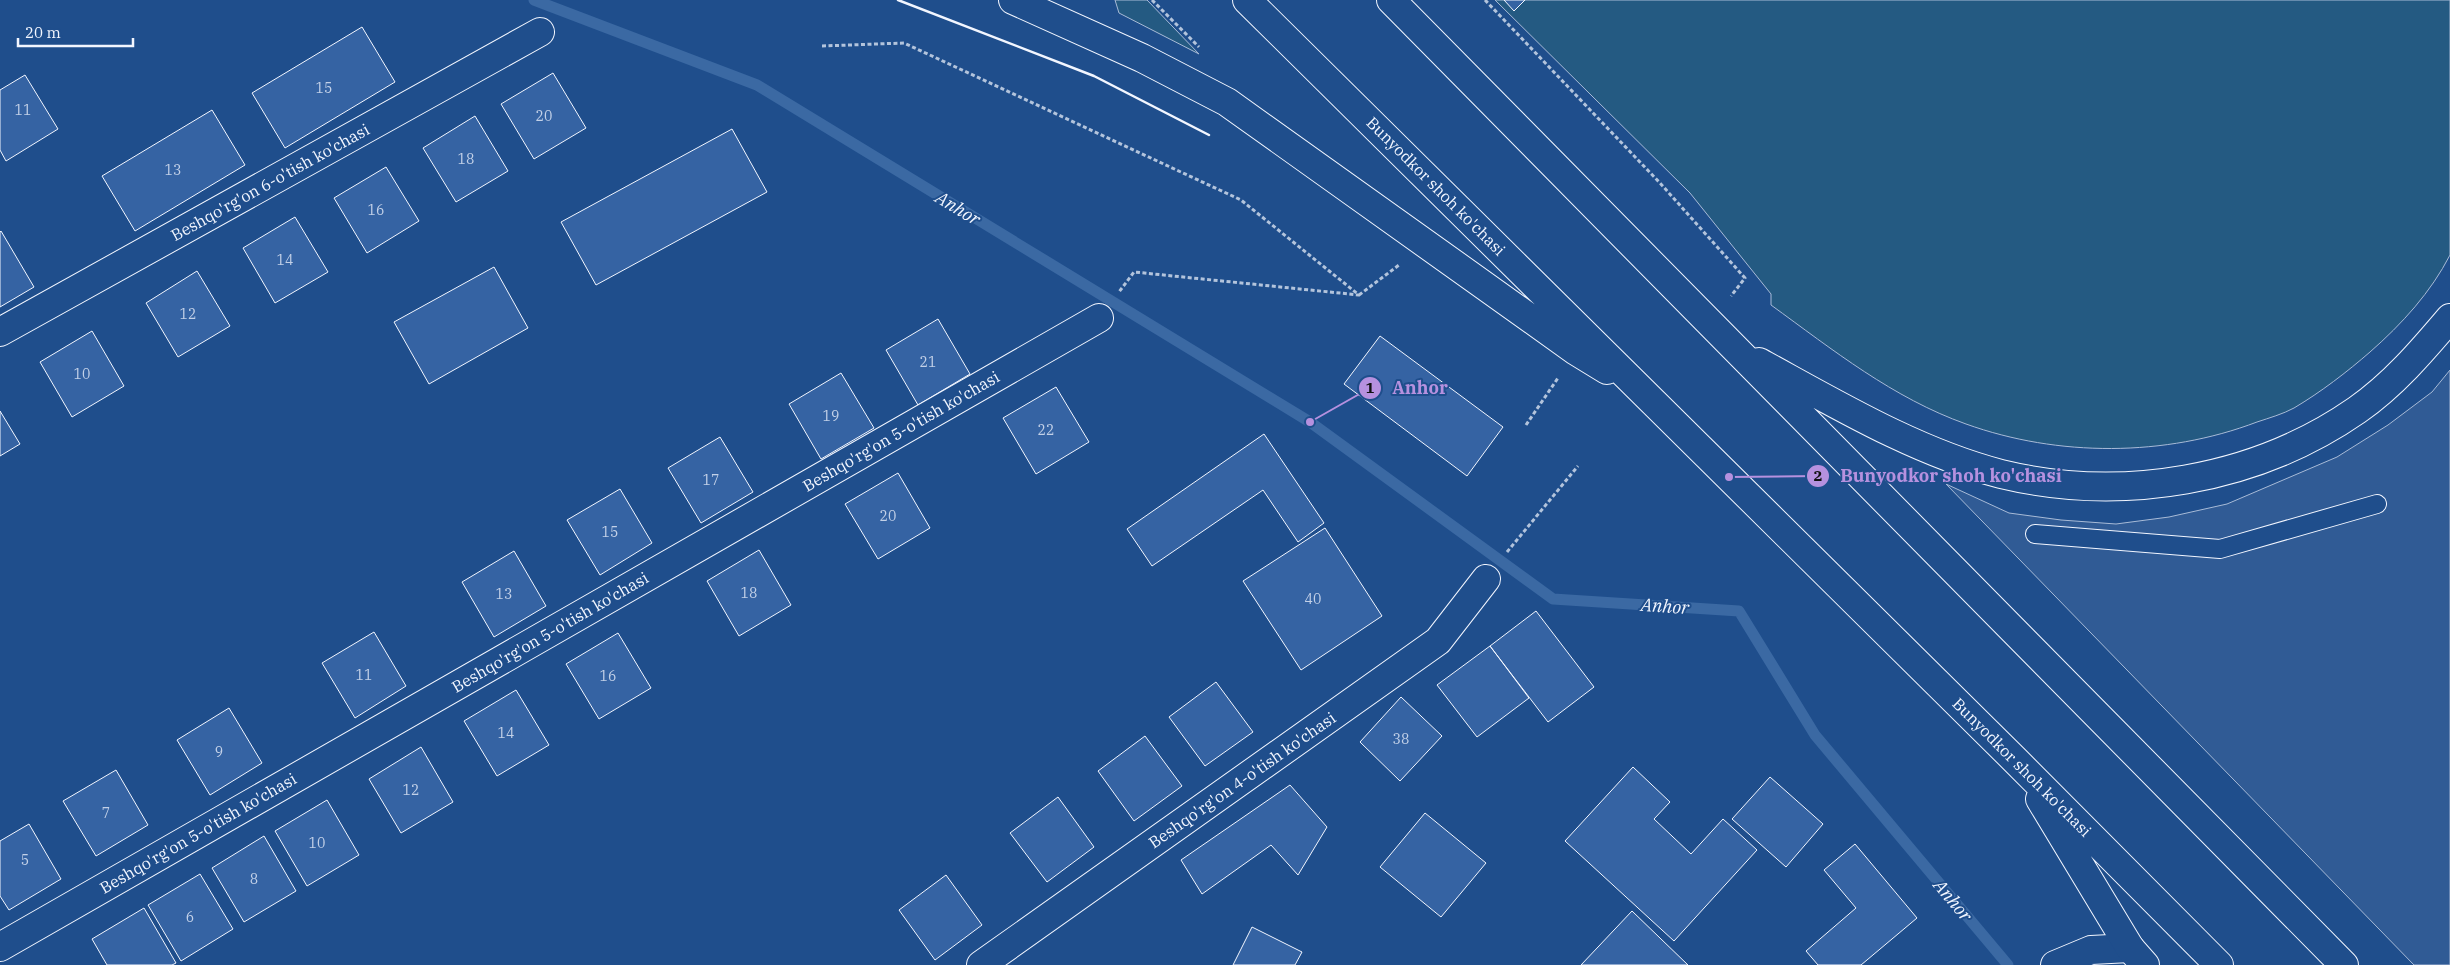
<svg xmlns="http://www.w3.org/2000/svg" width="2450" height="965" font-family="'IBM Plex Serif',serif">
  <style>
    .green { fill: #245a82; stroke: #a8bbd7 }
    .parking { fill: #305b95; stroke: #a8bbd7 }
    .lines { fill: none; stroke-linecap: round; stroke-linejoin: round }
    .stream { stroke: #3b69a3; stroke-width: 11 }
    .building { fill: #3563a3; stroke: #f2f6ff }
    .service-casing { stroke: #f2f6ff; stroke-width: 20 }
    .minor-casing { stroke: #f2f6ff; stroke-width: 30 }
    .trunk-casing { stroke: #f2f6ff; stroke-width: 30 }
    .path { stroke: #b3c4dc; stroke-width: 3; stroke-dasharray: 4 2.5; stroke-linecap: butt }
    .service { stroke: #1f4e8c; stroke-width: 18 }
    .minor { stroke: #1f4e8c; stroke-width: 28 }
    .trunk { stroke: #1f4e8c; stroke-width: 28 }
    .wall { stroke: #f2f6ff; stroke-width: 2.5 }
    .labels { text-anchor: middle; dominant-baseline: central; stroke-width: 4; stroke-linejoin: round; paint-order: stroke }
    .number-label { font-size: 14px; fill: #c3d1e8 }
    .street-label { font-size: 16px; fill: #f2f6ff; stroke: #1f4e8c }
    .water-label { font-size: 18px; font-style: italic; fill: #f2f6ff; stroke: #1f4e8c }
    .leader { fill: none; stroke: #b691df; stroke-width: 2 }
    .callout-dot { fill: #b691df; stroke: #1f4e8c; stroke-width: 2 }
    .mark-label { font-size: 15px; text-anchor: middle; font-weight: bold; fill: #111 }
    .callout-label { font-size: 18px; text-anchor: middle; font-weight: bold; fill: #b691df; stroke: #1f4e8c; stroke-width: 4; stroke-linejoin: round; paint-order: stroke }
  </style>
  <rect width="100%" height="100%" fill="#1f4e8c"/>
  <path class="green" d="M1115,0H1147L1199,54L1119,13Z
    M1495,0H2450V255C2431,292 2402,324 2370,352C2347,372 2321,392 2294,408C2283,414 2269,418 2257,422C2165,457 2058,457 1966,424C1893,398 1833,350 1771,305V294L1690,193Z"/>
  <path class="parking" d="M2450,370V965H2414L1946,484L2009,513L2061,520L2116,524L2169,517L2227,504L2337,457L2388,425L2432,392Z"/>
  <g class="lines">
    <path class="stream" d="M534,0L757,85L1310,422L1553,599L1739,611L1815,735L2008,965"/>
  </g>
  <path class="building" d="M1504,0H1525L1514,11Z
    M362,27L395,82L285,148L252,93Z
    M553,73L586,128L534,159L501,104Z
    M25,75L58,129L6,161L0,150V90Z
    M212,110L245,165L135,231L102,176Z
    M475,116L508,171L456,202L423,148Z
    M732,129L767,192L596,285L561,222Z
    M386,167L419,221L367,253L334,198Z
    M295,217L328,272L275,303L243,248Z
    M1,231L34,287L0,307V232Z
    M494,267L528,328L429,384L394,322Z
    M197,271L230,326L178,357L146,303Z
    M938,319L970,374L918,405L886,350Z
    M92,331L124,386L72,417L40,362Z
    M1380,336L1503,427L1467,476L1344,384Z
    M841,373L874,428L821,459L789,404Z
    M1056,387L1089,442L1036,474L1003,418Z
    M0,411L20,444L0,456Z
    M1264,434L1324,523L1298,542L1263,490L1152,566L1127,529Z
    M720,437L753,492L701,523L668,468Z
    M898,473L930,528L878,559L845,504Z
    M620,489L652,543L600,575L567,520Z
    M1325,528L1382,616L1301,670L1243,581Z
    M759,550L791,605L739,636L707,581Z
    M514,551L546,606L494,637L462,582Z
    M1536,611L1594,687L1548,722L1490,646Z
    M374,632L406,686L355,718L322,663Z
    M618,633L651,688L599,719L566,664Z
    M1490,646L1529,698L1477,737L1437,685Z
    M1216,682L1253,732L1205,766L1169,717Z
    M516,690L549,745L497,776L464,721Z
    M1401,697L1442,736L1400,781L1360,742Z
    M229,708L262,763L210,795L177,740Z
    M1145,736L1182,786L1134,821L1098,771Z
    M421,747L453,802L401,833L369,779Z
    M1633,767L1670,802L1654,819L1691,854L1723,819L1757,850L1674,941L1565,841Z
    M116,770L148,825L96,856L63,801Z
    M1770,777L1823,824L1786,867L1732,819Z
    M1290,785L1327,827L1298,875L1271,845L1202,894L1181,860Z
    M1058,797L1094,847L1047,882L1010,833Z
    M327,800L359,855L307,886L275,831Z
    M1425,813L1486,863L1441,917L1380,867Z
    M29,824L61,879L9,910L0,896V841Z
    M264,836L296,891L244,922L212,868Z
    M1855,844L1917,918L1861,965H1818L1806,951L1856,908L1824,870Z
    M200,874L233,929L181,961L148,905Z
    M946,875L982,925L935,960L899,910Z
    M144,908L176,963L172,965H107L92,939Z
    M1632,911L1688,965H1581Z
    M1252,927L1302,952L1295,965H1233Z"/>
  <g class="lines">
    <defs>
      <path id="service" d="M2035,534L2220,549L2377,504"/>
      <path id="minor" d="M0,332L540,32
        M0,947L1099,318
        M981,965L1438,641L1486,579
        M2055,965L2091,950L2130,948"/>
      <path id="trunk" d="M1013,0L1142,58L1227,102L1576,351L1607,370
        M1247,0L2015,760L2219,965
        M1391,0L2344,965
        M1759,362C1836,404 1916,452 2001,474C2121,503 2255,481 2357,410C2393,385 2422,351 2450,318
        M2040,799L2130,948L2145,965"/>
    </defs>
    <use href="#service" class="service-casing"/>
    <use href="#minor" class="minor-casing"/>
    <use href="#trunk" class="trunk-casing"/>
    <path class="path" d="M1152,0L1199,47
      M1485,0L1660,183L1745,278L1731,296
      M822,46L904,43L1241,200L1359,295L1134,272L1119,292
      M1359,295L1399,265
      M1526,425L1558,378
      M1507,552L1578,466"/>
    <use href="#service" class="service"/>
    <use href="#minor" class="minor"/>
    <use href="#trunk" class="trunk"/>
    <path class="wall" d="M898,0L1094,76L1209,135"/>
  </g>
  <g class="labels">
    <g class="number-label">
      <text x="324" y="88">15</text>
      <text x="23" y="110">11</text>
      <text x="544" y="116">20</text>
      <text x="466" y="159">18</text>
      <text x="173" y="170">13</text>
      <text x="376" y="210">16</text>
      <text x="285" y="260">14</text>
      <text x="188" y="314">12</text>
      <text x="928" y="362">21</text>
      <text x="82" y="374">10</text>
      <text x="831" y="416">19</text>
      <text x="1046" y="430">22</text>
      <text x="711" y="480">17</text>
      <text x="888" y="516">20</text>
      <text x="610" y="532">15</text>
      <text x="749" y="593">18</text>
      <text x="504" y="594">13</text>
      <text x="1313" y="599">40</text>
      <text x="364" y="675">11</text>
      <text x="608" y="676">16</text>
      <text x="506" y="733">14</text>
      <text x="1401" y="739">38</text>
      <text x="219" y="752">9</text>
      <text x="411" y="790">12</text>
      <text x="106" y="813">7</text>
      <text x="317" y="843">10</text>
      <text x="25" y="860">5</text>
      <text x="254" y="879">8</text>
      <text x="190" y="917">6</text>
    </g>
    <g class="street-label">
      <text transform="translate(270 182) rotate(-29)">Beshqo'rg'on 6-o'tish ko'chasi</text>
      <text transform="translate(1436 186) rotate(45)">Bunyodkor shoh ko'chasi</text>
      <text transform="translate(901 431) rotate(-30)">Beshqo'rg'on 5-o'tish ko'chasi</text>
      <text transform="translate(550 632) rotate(-30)">Beshqo'rg'on 5-o'tish ko'chasi</text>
      <text transform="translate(2022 767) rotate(45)">Bunyodkor shoh ko'chasi</text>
      <text transform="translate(1242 780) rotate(-35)">Beshqo'rg'on 4-o'tish ko'chasi</text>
      <text transform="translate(198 833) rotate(-30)">Beshqo'rg'on 5-o'tish ko'chasi</text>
    </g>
    <g class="water-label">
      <text transform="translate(958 208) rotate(31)">Anhor</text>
      <text transform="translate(1665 606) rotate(4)">Anhor</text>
      <text transform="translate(1953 900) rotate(50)">Anhor</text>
    </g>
  </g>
  <path class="leader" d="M1310 422L1370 388M1729 477L1818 476"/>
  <g class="callout-dot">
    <circle cx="1310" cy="422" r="5"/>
    <circle cx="1729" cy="477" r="5"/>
    <circle cx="1370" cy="388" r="12"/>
    <circle cx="1818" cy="476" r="12"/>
  </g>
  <g class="mark-label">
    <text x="1370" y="393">1</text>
    <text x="1818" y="481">2</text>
  </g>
  <g class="callout-label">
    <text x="1420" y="394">Anhor</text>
    <text x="1951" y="482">Bunyodkor shoh ko'chasi</text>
  </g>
  <path d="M18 38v8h115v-8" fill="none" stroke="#f2f6ff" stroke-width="2.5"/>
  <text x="25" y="38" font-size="15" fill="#f2f6ff" stroke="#1f4e8c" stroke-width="4" paint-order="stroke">20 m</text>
</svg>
